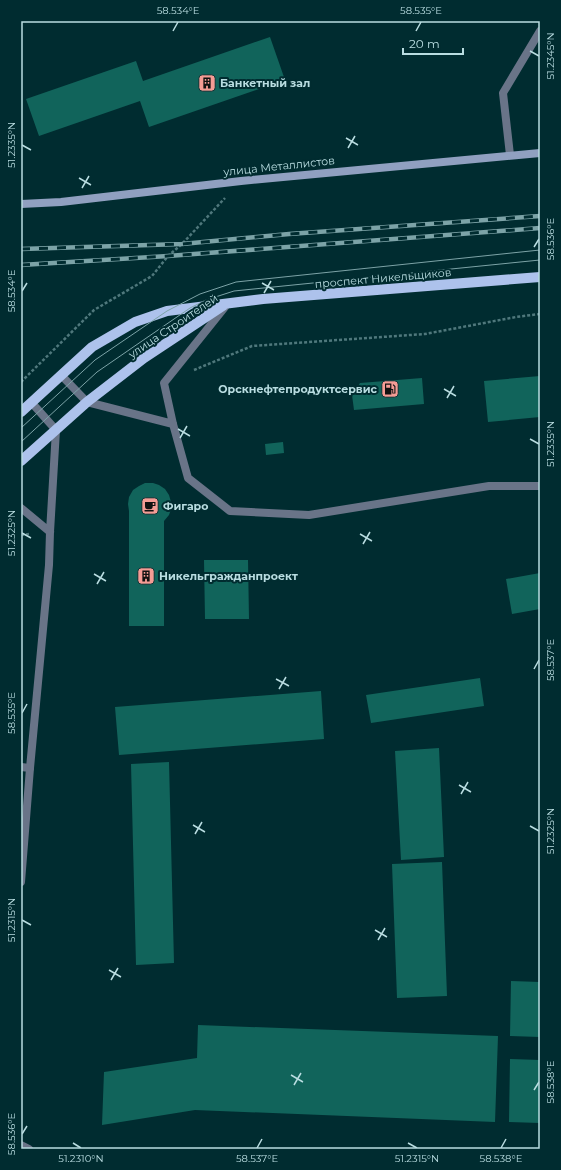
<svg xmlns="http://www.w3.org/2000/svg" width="561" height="1170" font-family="Montserrat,sans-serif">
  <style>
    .building { fill: #11645b }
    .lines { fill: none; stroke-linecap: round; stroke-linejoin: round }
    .path { stroke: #4f787c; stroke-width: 2.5; stroke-dasharray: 3 2; stroke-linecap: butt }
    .service { stroke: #697488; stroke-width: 8 }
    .minor { stroke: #697488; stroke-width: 8 }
    .tertiary { stroke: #697488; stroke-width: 8 }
    .secondary { stroke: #90a0c0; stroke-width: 8 }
    .primary { stroke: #adc2ec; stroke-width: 10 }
    .tram { stroke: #7ca3a7; stroke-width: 1 }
    .rail-casing { stroke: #7ca3a7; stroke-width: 4.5 }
    .rail { stroke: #002c30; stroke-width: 3; stroke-dasharray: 9; stroke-linecap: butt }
    .ticks { fill: none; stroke: #b9dde1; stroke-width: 1.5 }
    .labels { text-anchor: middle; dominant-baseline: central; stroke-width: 4; stroke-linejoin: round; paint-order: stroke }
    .poi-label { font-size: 11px; font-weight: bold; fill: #b9dde1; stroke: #002c30; text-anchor: start }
    .street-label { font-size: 11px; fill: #b9dde1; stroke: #002c30 }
    .neatline { fill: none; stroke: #b9dde1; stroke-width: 1.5 }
    .ticks-label { font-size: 10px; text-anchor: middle; fill: #b9dde1 }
  </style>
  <rect width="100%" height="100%" fill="#002c30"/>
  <path class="building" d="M270,37L285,80L149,127L140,101L39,136L26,99L136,61L143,81Z
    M540,376V417L488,422L484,381Z
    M422,378L424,404L354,410L352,395L360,383Z
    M283,442L284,453L266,455L265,444Z
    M145,483H153L159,485L165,489L169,495L171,502V509L169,515L164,521V626H129V511L128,504L129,497L133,490L139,486Z
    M204,560H248L249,619H205Z
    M540,573V609L512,614L506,579Z
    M480,678L484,706L371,723L366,695Z
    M321,691L324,739L119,755L115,707Z
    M439,748L444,857L401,860L395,751Z
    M169,762L174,963L136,965L131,764Z
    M442,862L447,996L397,998L392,864Z
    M511,981L540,982V1037L510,1036Z
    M198,1025L498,1036L495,1122L195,1110L102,1125L104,1072L197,1058Z
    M510,1059L540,1060V1123L509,1122Z"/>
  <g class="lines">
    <path class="path" d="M194,370L252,346L425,334L516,317L540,314
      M21,382L94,310L152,276L168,256L182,244L225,198
      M21,535L30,534"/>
    <path class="service" d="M225,307L164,383L173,424L188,478L230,511L309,515L489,486H540
      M87,402L173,424
      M21,767L30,768
      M21,1145L29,1149"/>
    <path class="minor" d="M61,375L87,402
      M21,508L50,532
      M21,882L30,768L49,565L50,532L56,430L31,402"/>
    <path class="tertiary" d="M510,155L503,93L540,31"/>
    <path class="secondary" d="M21,204L61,202L241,181L540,153"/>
    <path class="primary" d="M21,412L92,347L135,322L167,311L263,299L540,277
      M21,461L87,402L144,358L224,305"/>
    <path class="tram" d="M21,428L95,360L167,311L200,294L236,282L540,250
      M21,442L97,372L190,308L206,300L234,291L540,260"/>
    <defs>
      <path id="rail" d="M21,249L182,244L289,234L540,216
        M21,265L168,256L540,228"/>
    </defs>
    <use href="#rail" class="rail-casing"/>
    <use href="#rail" class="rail"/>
  </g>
  <path class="ticks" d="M173,31L178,22M416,31L421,22M530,51L539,56M346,138L358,145M22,145L31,150M348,148L355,136M79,178L91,185M82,188L89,176M534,247L539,239M262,283L274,290M22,291L27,283M264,293L271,281M444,389L456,396M447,398L454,386M178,429L190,436M180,438L187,426M530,439L539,444M22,533L31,538M360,534L372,541M363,544L370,532M94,574L106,581M97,584L104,572M534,669L539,660M276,679L289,686M279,689L286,677M22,713L27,704M459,785L471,792M461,794L468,782M193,825L205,832M530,826L539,831M195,834L202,822M22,920L31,925M375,930L387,937M378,940L385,928M109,970L121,977M111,980L118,968M291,1075L303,1082M294,1085L301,1073M534,1090L539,1082M22,1134L27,1126M73,1143L81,1148M408,1143L417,1148M257,1148L262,1139M501,1148L506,1139"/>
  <defs>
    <symbol id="building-square" viewBox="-11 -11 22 22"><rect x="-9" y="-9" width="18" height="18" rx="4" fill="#f59c95" stroke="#002c30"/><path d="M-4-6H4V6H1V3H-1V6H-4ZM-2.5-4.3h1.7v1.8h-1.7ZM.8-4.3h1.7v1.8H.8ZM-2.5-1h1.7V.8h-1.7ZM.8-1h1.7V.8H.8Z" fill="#111"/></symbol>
    <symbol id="fuel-square" viewBox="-11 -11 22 22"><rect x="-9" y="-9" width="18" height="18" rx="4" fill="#f59c95" stroke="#002c30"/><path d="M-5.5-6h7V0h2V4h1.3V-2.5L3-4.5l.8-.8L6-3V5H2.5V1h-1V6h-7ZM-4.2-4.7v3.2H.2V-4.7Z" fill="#111"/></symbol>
    <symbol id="cafe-square" viewBox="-11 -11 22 22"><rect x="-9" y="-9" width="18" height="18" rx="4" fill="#f59c95" stroke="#002c30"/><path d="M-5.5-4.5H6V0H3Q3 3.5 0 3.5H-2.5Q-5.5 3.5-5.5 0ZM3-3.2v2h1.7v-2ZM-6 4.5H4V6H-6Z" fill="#111"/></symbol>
  </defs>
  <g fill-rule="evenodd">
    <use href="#building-square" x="197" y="73" width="20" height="20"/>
    <use href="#fuel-square" x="380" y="379" width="20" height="20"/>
    <use href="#cafe-square" x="140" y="496" width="20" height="20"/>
    <use href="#building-square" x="136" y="566" width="20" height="20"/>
  </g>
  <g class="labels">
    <g class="poi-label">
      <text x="220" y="83">Банкетный зал</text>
      <text x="377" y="389" text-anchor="end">Орскнефтепродуктсервис</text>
      <text x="163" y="506">Фигаро</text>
      <text x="159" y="576">Никельгражданпроект</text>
    </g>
    <g class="street-label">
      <text transform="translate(279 166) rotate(-6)">улица Металлистов</text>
      <text transform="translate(383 278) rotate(-5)">проспект Никельщиков</text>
      <text transform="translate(173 326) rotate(-34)">улица Строителей</text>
    </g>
  </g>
  <rect width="561" height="1170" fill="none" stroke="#002c30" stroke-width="44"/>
  <path d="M403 48v6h60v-6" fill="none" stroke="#b9dde1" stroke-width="2"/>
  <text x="409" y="48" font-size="12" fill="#b9dde1" stroke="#002c30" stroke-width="3" paint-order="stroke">20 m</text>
  <rect x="22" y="22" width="517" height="1126" class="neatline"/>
  <g class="ticks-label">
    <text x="178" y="14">58.534°E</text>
    <text x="421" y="14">58.535°E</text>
    <text transform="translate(550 56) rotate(-90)" y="4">51.2345°N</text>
    <text transform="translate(11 145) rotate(-90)" y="4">51.2335°N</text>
    <text transform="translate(550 239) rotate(-90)" y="4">58.536°E</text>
    <text transform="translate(11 291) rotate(-90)" y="4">58.534°E</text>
    <text transform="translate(550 444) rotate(-90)" y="4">51.2335°N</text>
    <text transform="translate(11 533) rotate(-90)" y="4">51.2325°N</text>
    <text transform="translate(550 660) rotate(-90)" y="4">58.537°E</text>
    <text transform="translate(11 713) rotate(-90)" y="4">58.535°E</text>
    <text transform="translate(550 831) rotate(-90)" y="4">51.2325°N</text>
    <text transform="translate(11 920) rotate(-90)" y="4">51.2315°N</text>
    <text transform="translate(550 1082) rotate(-90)" y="4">58.538°E</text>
    <text transform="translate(11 1134) rotate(-90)" y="4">58.536°E</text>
    <text x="81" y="1162">51.2310°N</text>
    <text x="257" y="1162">58.537°E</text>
    <text x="417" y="1162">51.2315°N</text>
    <text x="501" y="1162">58.538°E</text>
  </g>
</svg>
